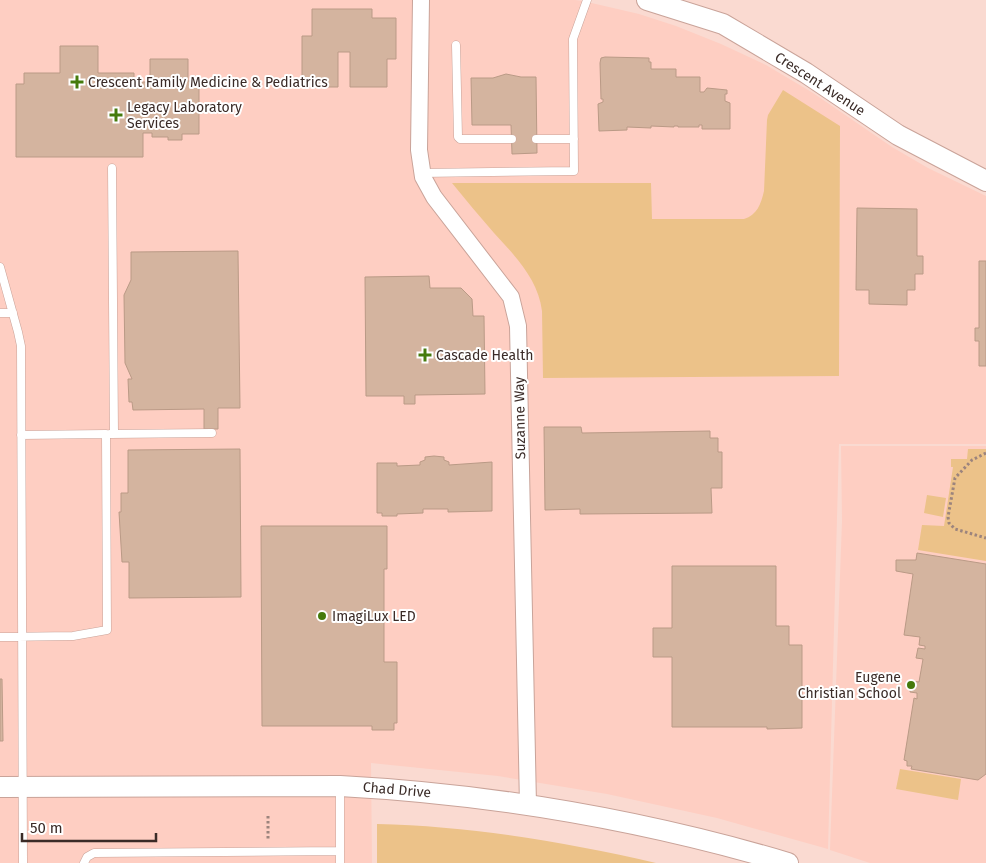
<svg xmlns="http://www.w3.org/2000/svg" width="986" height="863" font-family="'Fira Sans',sans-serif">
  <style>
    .built { fill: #fecec2 }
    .green { fill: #ecc289 }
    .building { fill: #d4b49f; stroke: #ba9a86 }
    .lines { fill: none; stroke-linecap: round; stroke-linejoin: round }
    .service-casing { stroke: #c9a399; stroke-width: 9 }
    .minor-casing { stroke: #c9a399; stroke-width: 18 }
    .tertiary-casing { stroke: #c9a399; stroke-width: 22 }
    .path { stroke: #9c847d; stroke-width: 3; stroke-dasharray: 2.5 2.5; stroke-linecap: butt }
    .service { stroke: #fff; stroke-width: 8 }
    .minor { stroke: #fff; stroke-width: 16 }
    .tertiary { stroke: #fff; stroke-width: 20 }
    .poi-dot { fill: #457a0c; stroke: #fff; stroke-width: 2 }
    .labels { text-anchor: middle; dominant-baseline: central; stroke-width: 4; stroke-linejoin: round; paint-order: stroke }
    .poi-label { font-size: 14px; fill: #3a2b27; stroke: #fff; text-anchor: start }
    .street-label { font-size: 14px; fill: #3a2b27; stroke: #fff }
  </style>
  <rect width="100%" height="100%" fill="#fadad1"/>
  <path class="built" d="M0,0H575L583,1L639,14L676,26L721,44L766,65L813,93L892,147L928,168L986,196V444H839L828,849L717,818L607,794L498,776L371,763L372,863H0Z
    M841,446H986V863H870L830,850L842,521Z"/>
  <path class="green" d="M783,90L840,126L839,376L543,378L542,311C538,279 515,256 494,233C480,217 466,200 452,183H651L652,219H744C757,215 761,204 764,191L767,120L768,115Z
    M968,449H986V561L918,550L922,525L944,526L953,467H951V459H967Z
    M927,495L946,498L943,517L924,513Z
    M900,769L961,779L958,800L896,789Z
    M377,824C470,826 565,842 656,863H377Z"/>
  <path class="building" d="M312,9H372V18H396V59H387V87H350V52H338V87H302V36H312Z
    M60,46H98V73H134V82H150V59H188V81H199V134H182V140H168V137H152V133H143V157H16V84H24V73H60Z
    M605,57L649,58V62H651V69H676V77H700V92H704L707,88L727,90V94H725V101L730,103V129H702V125H699V127H678V126H674V127L651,126V128L627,127V130L599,131L598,104L603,102V99H601L600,63L601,58Z
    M506,74L521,77H536L537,153L512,154L511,125H472L471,78H493Z
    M857,208L917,209V256H923V274H915V290H907V305L869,304V290H856Z
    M238,251L240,408H218V429H204V409L133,410L132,402H129L128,379H132L125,363L124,295L131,280V252Z
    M979,261H986V366H979V341H975V328H979Z
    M429,276L430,288H461L472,299L473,316H484L485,394L415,395V404H404V396H366L365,277Z
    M544,427H581L582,433L710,431V438H718V452H722V488H711L712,513L580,514V509L545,510Z
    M240,449L241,597L129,598V562H122L119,512H121V493H128V450Z
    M434,456L444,457V460L449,462V465L492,462V511L448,512V509H423V513L397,514V516H382V513H377V463H397V466L420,465V462L425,460V457Z
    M261,526H387V569H384V662H397V723H394V730H372V726H262Z
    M917,553L986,564V774L978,780L911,769L912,766H907V761L904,760L914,698L917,699V693L910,692L911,681L919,682L923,659L916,658L918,648L925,649V646L919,645L920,637L904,635L913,574L896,571V560H916Z
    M672,566H776V626H789V645H802V728L767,729V727H672V657H653V628H672Z
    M0,679H2L3,741H0Z"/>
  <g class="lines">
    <defs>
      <path id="service" d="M456,45L458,137L460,139H512
        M536,139H574
        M112,168L114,434
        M422,173L574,171L573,39L587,0
        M0,267L18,332L21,346L23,863
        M0,313H13
        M110,434L212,433
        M0,637L73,636L107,630L106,434L21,435
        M340,788V863
        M84,863L87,857L94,853L340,851"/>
      <path id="minor" d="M421,0L419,150L423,177L434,197L511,297L518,326L528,805"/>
      <path id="tertiary" d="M647,0L723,24L806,73L898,135L986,181
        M0,787L340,786C490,794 643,820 788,863"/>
    </defs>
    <use href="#service" class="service-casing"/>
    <use href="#minor" class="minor-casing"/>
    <use href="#tertiary" class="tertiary-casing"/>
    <path class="path" d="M986,453L972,460L955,478L948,517L949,523L955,529L986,538
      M268,816V840"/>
    <use href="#service" class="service"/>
    <use href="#minor" class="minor"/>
    <use href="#tertiary" class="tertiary"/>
  </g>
  <g class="poi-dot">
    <path d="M74.5 74.5h5v5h5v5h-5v5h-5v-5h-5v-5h5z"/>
    <path d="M113.5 107.5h5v5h5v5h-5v5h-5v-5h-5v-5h5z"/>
    <path d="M422.5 347.5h5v5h5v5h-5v5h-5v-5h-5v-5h5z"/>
    <circle cx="322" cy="616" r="5"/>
    <circle cx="911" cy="685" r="5"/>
  </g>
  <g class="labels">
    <g class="poi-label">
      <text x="88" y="82">Crescent Family Medicine &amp; Pediatrics</text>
      <text x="127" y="107">Legacy Laboratory<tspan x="127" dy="16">Services</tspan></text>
      <text x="436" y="355">Cascade Health</text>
      <text x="332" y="616">ImagiLux LED</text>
      <text x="901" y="677" text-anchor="end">Eugene<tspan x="901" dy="16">Christian School</tspan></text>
    </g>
    <g class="street-label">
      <text transform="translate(820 84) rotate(33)">Crescent Avenue</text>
      <text transform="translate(520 418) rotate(-91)">Suzanne Way</text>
      <text transform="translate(397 790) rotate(5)">Chad Drive</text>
    </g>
  </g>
  <path d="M22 833v8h134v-8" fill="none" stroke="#3a2b27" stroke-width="2.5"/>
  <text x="30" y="833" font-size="15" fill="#3a2b27" stroke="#ffffff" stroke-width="4" paint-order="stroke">50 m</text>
</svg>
